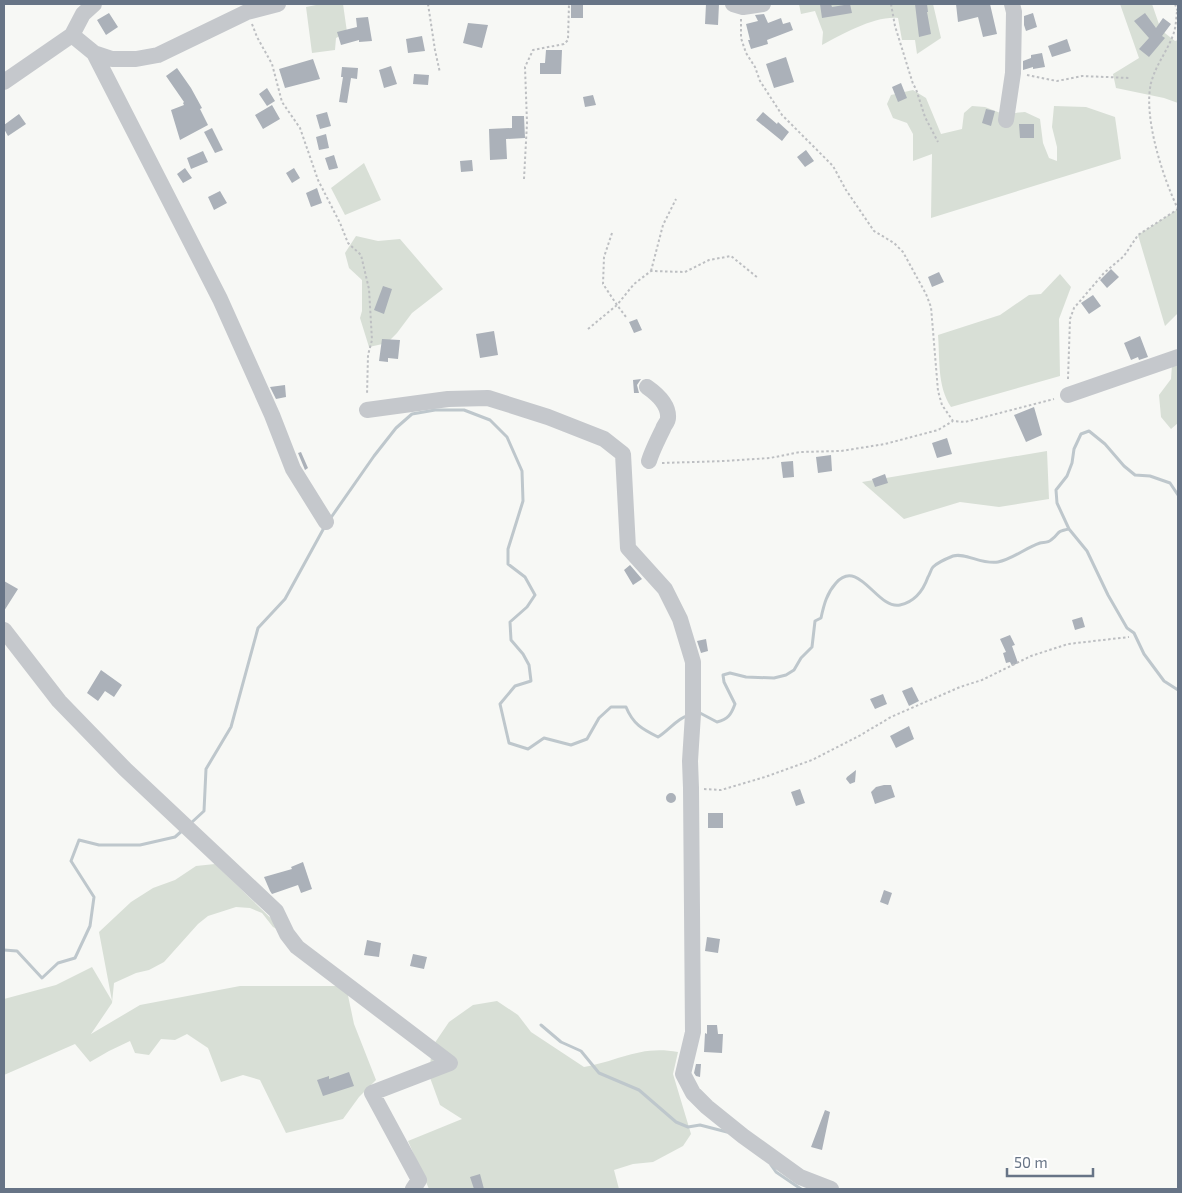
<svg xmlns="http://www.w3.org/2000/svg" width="1182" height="1193" font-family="'Exo 2',sans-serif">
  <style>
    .green { fill: #d8dfd6 }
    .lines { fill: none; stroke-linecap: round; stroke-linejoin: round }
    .stream { stroke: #bec7cc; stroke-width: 3 }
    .building { fill: #abb1b9 }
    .path { stroke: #bdbfc2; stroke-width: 2; stroke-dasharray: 2.5 2.5; stroke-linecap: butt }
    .minor { stroke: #c5c8cc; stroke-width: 16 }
  </style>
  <rect width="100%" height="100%" fill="#f7f8f5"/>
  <path class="green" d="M321,4H343L347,32L336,38L335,50L312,53L306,7Z
    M799,4H933L941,38L917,54L915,40H902L898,18C874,16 843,34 822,45L823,32L815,11L801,14Z
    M1120,4H1152L1161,30L1175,41L1178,40V103L1164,98L1116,88L1113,74L1139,58Z
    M913,90L926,98L941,134L962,129L964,113L972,106L985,107L1003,114L1025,112L1040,119L1043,143L1049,158L1057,161V147L1052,127L1054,106L1086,107L1115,117L1121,159L931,218L932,154L913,161V134L907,123L893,118L887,104L891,95Z
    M364,163L381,200L345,215L331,188Z
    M1178,209V313L1165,326L1138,235Z
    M356,236L378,241L400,239L443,289L412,313L397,333L387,343L369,347L360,318L362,311V280L349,268L345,253Z
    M1060,274L1071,287L1059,319L1060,376L951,407C937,386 940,359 938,335L1000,315L1029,295L1041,294Z
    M1178,363V423L1171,429L1161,417L1159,395L1171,379L1172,365Z
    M1047,451L1049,499L999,507L960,502L904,519L862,482Z
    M215,864L287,934L273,927L262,913L250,908L236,907L208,916L198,924L164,962L149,970L136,973L114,983L112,1003L91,1034L140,1005L240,986H346L354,1024L376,1080L359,1097L343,1119L286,1133L260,1080L243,1075L221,1082L208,1048L187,1034L175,1040L161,1039L149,1055L135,1053L130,1041L109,1051L90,1062L75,1044L4,1075V999L56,985L92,967L112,1001L99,932L131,902L153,888L175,880L196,866Z
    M497,1001L518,1015L531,1032L584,1067C619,1061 640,1045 678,1052L673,1074L691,1134L683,1146L653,1162L633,1164L614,1170L619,1189H429L408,1141L462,1119L440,1105L429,1075L432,1047L449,1022L473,1005Z"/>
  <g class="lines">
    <path class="stream" d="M330,519L374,456L396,428L412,414L435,410H464L490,420L507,437L522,471L523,501L508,549V564L525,577L535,595L527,607L510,622L511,640L523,654L529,665L531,681L515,686L500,704L509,743L528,749L544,738L571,745L587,739L599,718L611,707H626C633,724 642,729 658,737C668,731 678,718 687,716
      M1069,529L1057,503L1056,490L1067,476L1072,463L1074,449L1081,434L1089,431L1105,444L1124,466L1135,475L1150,476L1170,483L1178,495
      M698,713H700L717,722C728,719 731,715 735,704L724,682L723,675L730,673L746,677L774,678L786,675L794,670L801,658L812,647L815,621L821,618C824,604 827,593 836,583C859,557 877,610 900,605C914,602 923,591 928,577C930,574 931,569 933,567C937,563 948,558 953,556C965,552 982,565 998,562C1013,559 1025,548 1040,543C1043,542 1048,543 1051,540C1061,533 1054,532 1069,529L1087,551L1108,595L1127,628L1134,633L1144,654L1164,681L1178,690
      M191,823L204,811L206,769L231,727L258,628L285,599L325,526
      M4,950L17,951L42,978L58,963L75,958L90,926L94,897L71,861L79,840L99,845H140L175,837L183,830
      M541,1025L561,1042L581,1051L599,1073L639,1090L676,1122L688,1127L700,1125L727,1132
      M771,1165L776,1172L801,1189"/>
  </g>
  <path class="building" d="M706,4H719L718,25L705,24Z
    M820,4H831L832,7L850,4L852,13L822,18Z
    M915,4H927L928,12H927L931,34L919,37Z
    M956,4H990L997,34L983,37L978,17L958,22Z
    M571,5H583V18H571Z
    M109,13L118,27L106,35L97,20Z
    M1033,13L1037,27L1026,31L1024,25V16Z
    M1145,13L1156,28L1163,18L1171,24L1162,36L1165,38L1149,57L1139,49L1149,38L1134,21Z
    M764,14L768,23L781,18L783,24L790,22L793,30L767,40L768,44L751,49L748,40H750L746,24L758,21L755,15Z
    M368,17L372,41L359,42V40L341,45L337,32L357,27L356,18Z
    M468,23L488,25L482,48L463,43Z
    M422,36L425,51L408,53L406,39Z
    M1067,39L1071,51L1052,57L1048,46Z
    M546,50H562L561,74H540V63H545Z
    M1042,53L1045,67L1033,69V67L1023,70V61L1031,58V55Z
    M786,57L794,82L774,88L766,64Z
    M313,59L320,79L285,88L279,69Z
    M391,66L397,84L384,88L379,70Z
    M342,67L358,68L357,79L351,78L347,103L339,102L343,77H341Z
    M177,68L191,88L202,108L200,109L208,125L180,140L171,110L184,105L183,103L184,102L166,76Z
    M414,74L429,75L428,85L413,84Z
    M901,83L907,98L898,102L892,87Z
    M267,88L275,101L267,106L259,94Z
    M593,95L596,105L585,107L583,97Z
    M272,105L280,119L263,129L255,115Z
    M986,109L995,111L991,126L982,123Z
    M327,112L331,126L320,129L316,115Z
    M763,112L777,124L778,122L789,132L782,141L756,120Z
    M19,114L26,124L8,136L4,129V125Z
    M512,116H524L525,138L506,139L507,159L490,160L489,129L512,128Z
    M1019,124H1034V138H1020Z
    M212,128L223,150L215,153L204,132Z
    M326,134L329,148L319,150L316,137Z
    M806,150L814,161L805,167L797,157Z
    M203,151L208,162L191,169L187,158Z
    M334,155L338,168L329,170L325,158Z
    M472,160L473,171L461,172L460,161Z
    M185,168L192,178L183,183L177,174Z
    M294,168L300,178L292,183L286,173Z
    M317,188L322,203L311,207L306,193Z
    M220,191L227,203L214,210L208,197Z
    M1111,269L1119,277L1107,288L1100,280Z
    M939,272L944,282L932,287L928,277Z
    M383,286L392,289L384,314L374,310Z
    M1093,295L1101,306L1089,314L1081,303Z
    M637,319L642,330L634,333L629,322Z
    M494,331L498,355L480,358L476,334Z
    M1140,336L1148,357L1139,360L1138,357L1131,360L1124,343Z
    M382,339L400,340L398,359L388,358V362L379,361Z
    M641,379L637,385L639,393H634L633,380Z
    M285,385L286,397L276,399L270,387Z
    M1034,407L1042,435L1026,442L1014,415Z
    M947,438L952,454L937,458L932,443Z
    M301,452L308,468L305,470L298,453Z
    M831,455L832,471L818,473L816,457Z
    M793,461L794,477L783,478L781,462Z
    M885,474L888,483L875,487L872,479Z
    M630,565L642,579L633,585L624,570Z
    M4,581L18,589L4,611Z
    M1082,617L1085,627L1075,630L1072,620Z
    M1010,635L1015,645L1012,646L1018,663L1012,666L1010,662L1006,663L1003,653L1006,652L1000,639Z
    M706,639L708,651L701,653L697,641Z
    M101,670L122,685L114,697L105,691L98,701L87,693Z
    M912,687L919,701L909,706L902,691Z
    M883,694L887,704L875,709L870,699Z
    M909,726L914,739L896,748L890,736Z
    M856,770L855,782L850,784L846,779L847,777Z
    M884,785H891L895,797L875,804L871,792L876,787Z
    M800,789L805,803L796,806L791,792Z
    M666 798a5 5 0 1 1 10 0a5 5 0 1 1-10 0Z
    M708,813H723V828H708Z
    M303,862L312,889L301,893L298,885L272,894L270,891L264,877L292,869L291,867Z
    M884,890L892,893L888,905L880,902Z
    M707,937L720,939L718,953L705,951Z
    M367,940L381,943L379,957L364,955Z
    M413,954L427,957L424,969L410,966Z
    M707,1025H717L718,1034H723L722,1053L704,1052L705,1033L707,1034Z
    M696,1064H701L700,1077L696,1076L694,1073Z
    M349,1072L354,1086L323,1096L317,1080L329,1076V1079Z
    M825,1110L830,1112L822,1150L811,1147Z
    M480,1174L484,1189H474L470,1177Z"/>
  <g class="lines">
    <path class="path" d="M428,4L435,50L440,73
      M891,4L895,26L913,84L916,89L925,117L938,142
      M1175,4L1178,12
      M1177,12C1176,19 1176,28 1173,35C1167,52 1156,64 1151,83C1143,117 1163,178 1178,209
      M741,19V38L746,53L755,67L760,81L782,115L833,166L846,190L874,231L894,243L903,252L926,294L931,307L938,391L942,405L953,421L965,422L1054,399
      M252,24L257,37L272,64L282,102L300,128L318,180L340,223L348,243L361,255L369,289L372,340L368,355L367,395
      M1027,75L1057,81L1082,76L1129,78
      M524,179L527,123L525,67L533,50L564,44L568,40L569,4
      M612,233L604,257L603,284L617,305L634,284L651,271L685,272L709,260L731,256L758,278
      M651,271L663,225L676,199
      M588,329L617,305L626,317
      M1068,379L1070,319L1074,308L1104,273L1124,256L1138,235L1178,209
      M662,463L725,461L770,458L800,452L841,451L885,444L938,430L953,421
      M704,789L721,790L765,777L812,760L859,736L891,717L960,687L982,680L1031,656L1068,644L1129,637"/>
    <path class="minor" d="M733,4L743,7L763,4
      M72,35L94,53L112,59H136L158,55L247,12L278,4
      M94,53L220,299L272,415L293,469L326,522
      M4,82L72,35L83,14L94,4
      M1006,120L1013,73L1014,12L1012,4
      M647,387C657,394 669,405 668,418C668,422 664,425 663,429C658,439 652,451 649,461
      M1068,395L1178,357
      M367,410L448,399L488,398L548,417L604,439L623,454L628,548L665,589L680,619L693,662V714L690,761L691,788L693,1032L683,1074L693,1093L707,1107L743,1136L800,1177L831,1189
      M4,630L59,701L125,769L276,911L287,934L297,947L450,1063L372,1093L419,1180L413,1189"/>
  </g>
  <rect width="1182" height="1193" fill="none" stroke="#677486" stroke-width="10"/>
  <path d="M1007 1168v8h86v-8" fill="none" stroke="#677486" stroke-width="2.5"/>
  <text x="1014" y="1168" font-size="15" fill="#677486" stroke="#ffffff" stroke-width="4" paint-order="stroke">50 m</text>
</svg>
